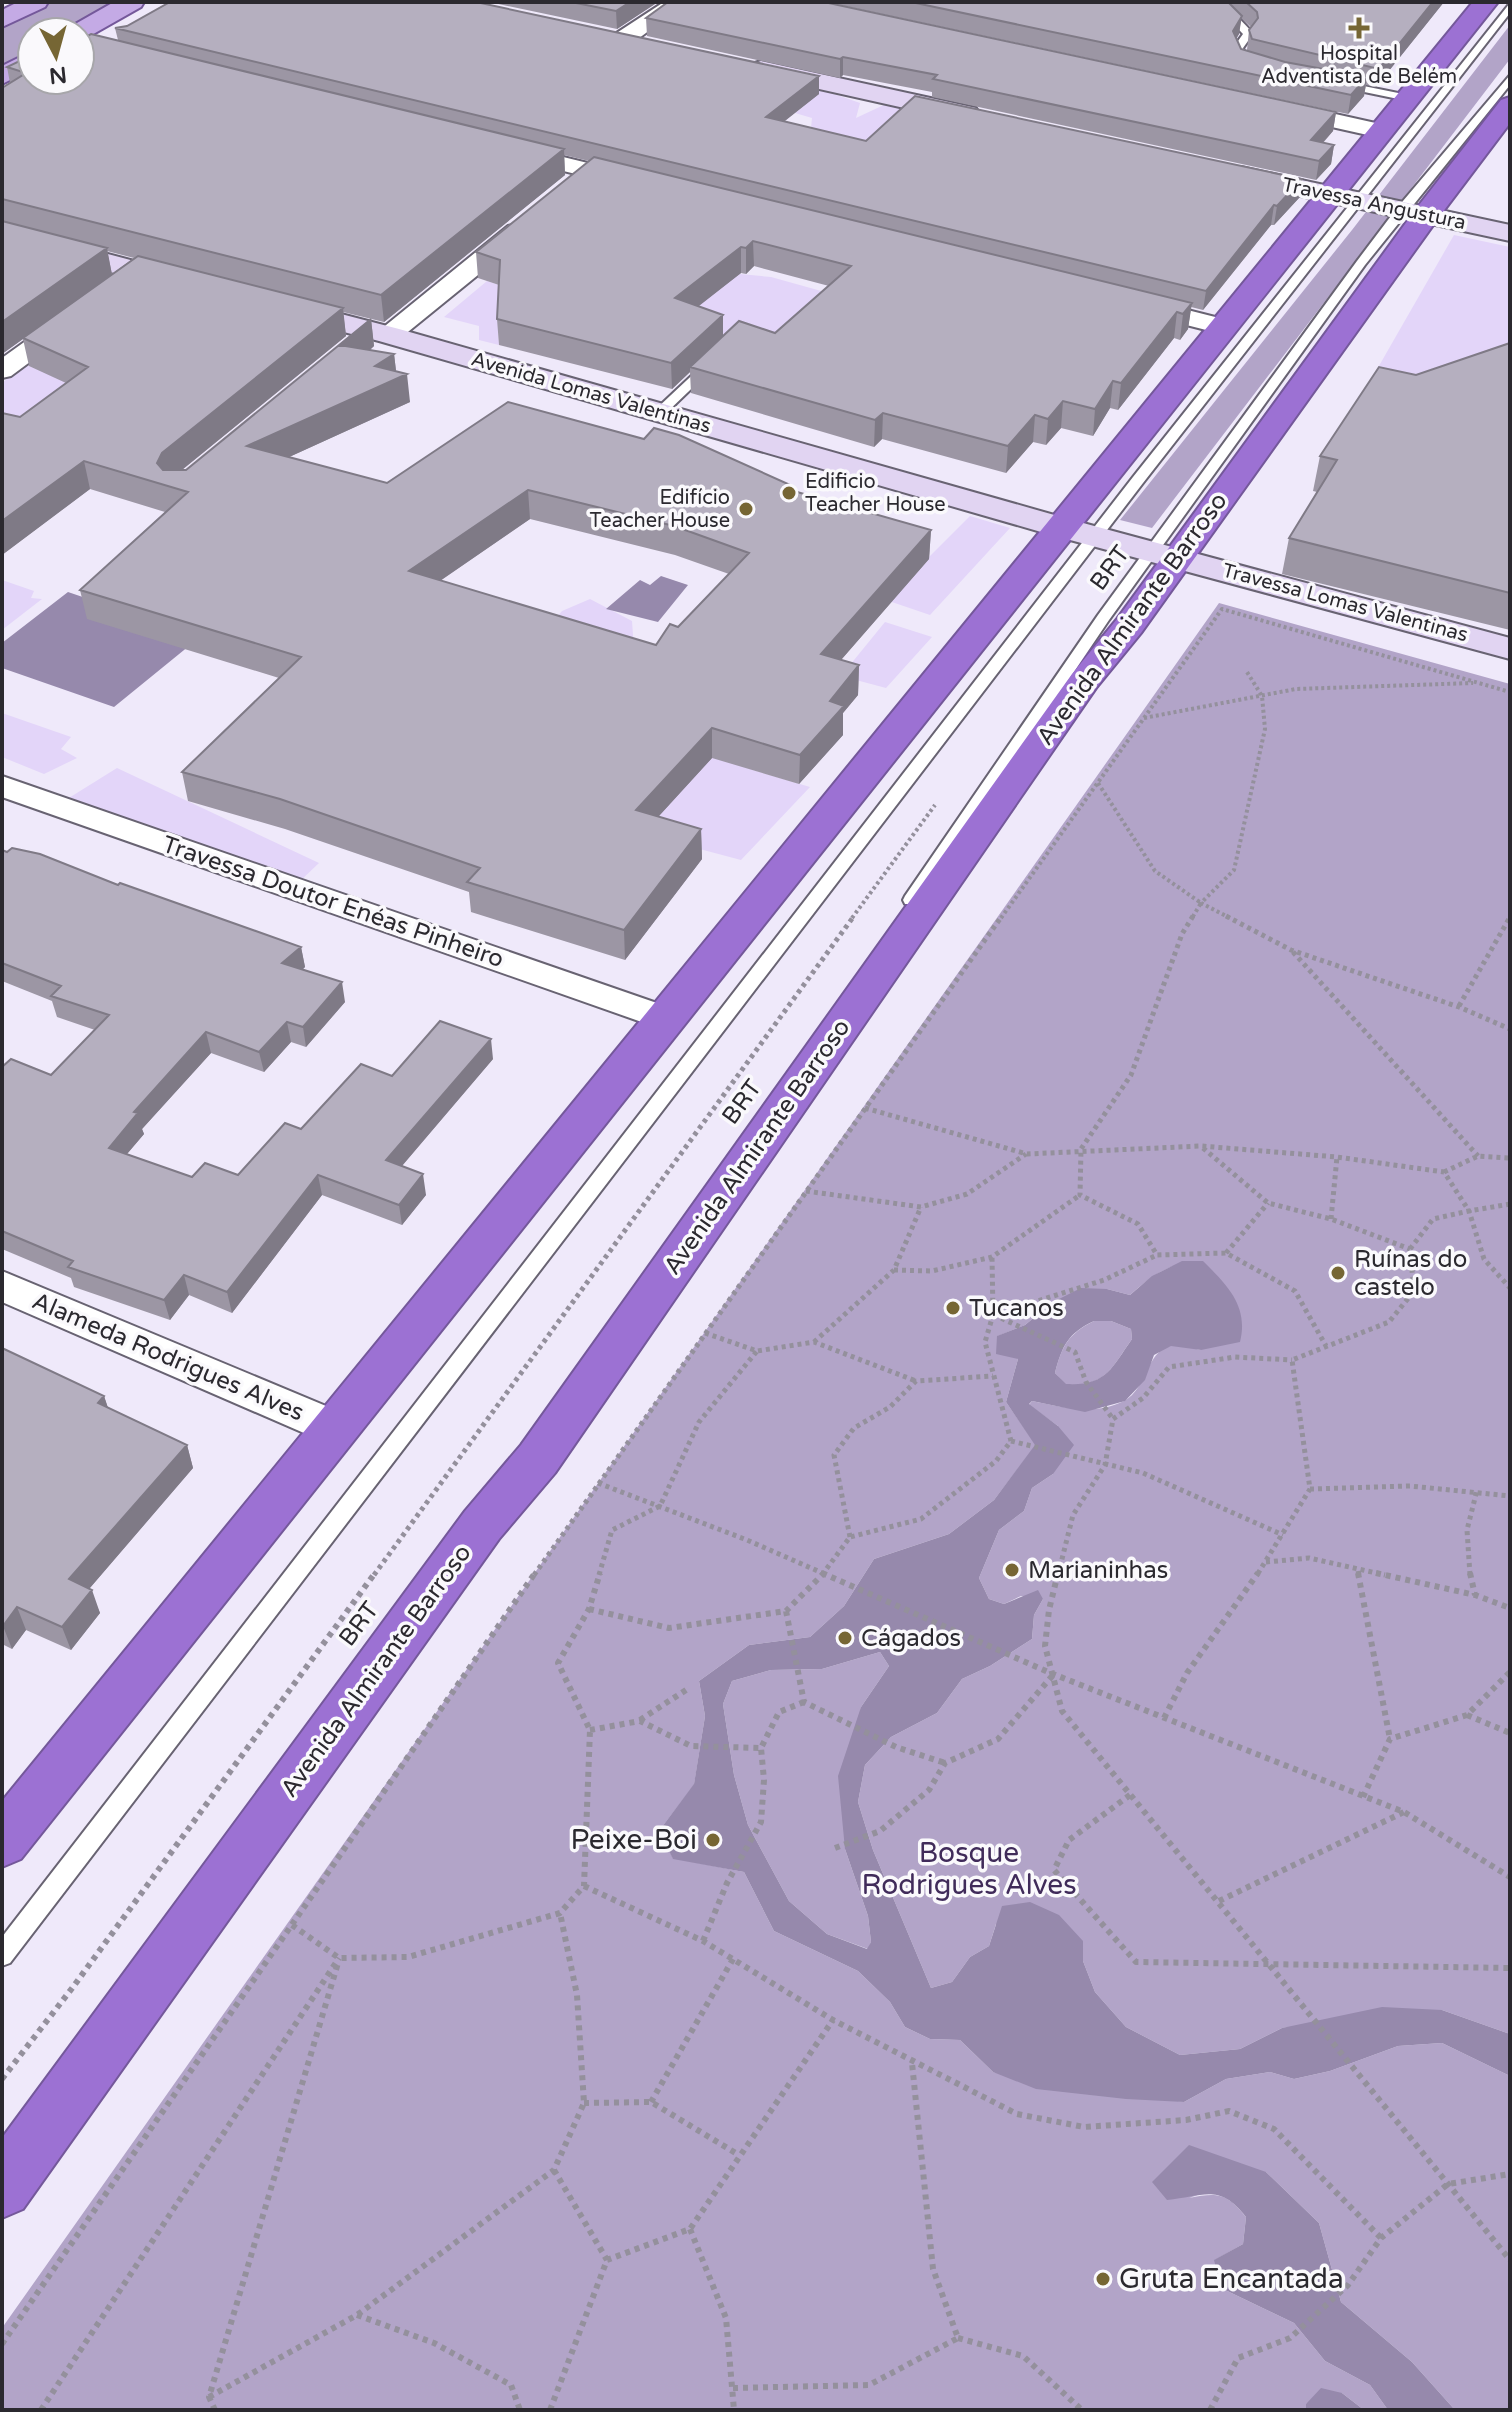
<svg xmlns="http://www.w3.org/2000/svg" width="1512" height="2412" font-family="'Varela Round',sans-serif">
  <style>
    .green { fill: #e3d5f9 }
    .forest { fill: #b2a4c8 }
    .water { fill: #9689ac; fill-rule: evenodd }
    .lines { fill: none; stroke-linecap: round; stroke-linejoin: round }
    .lane-casing { stroke: #686372; stroke-width: 4 }
    .street-casing { stroke: #686372; stroke-width: 4 }
    .secondary-casing { stroke: #686372; stroke-width: 4 }
    .primary-casing { stroke: #74589a; stroke-width: 4 }
    .highway-casing { stroke: #74589a; stroke-width: 4 }
    .path-far2 { stroke: #94909c; stroke-width: 4; stroke-dasharray: 3 3; stroke-linecap: butt }
    .path-far1 { stroke: #94909c; stroke-width: 5; stroke-dasharray: 4 4; stroke-linecap: butt }
    .path { stroke: #94909c; stroke-width: 6; stroke-dasharray: 5 5; stroke-linecap: butt }
    .lane { fill: #fff; fill-rule: evenodd }
    .street { fill: #fff; fill-rule: evenodd }
    .secondary { fill: #e1d4f2; fill-rule: evenodd }
    .primary { fill: #c4aae5; fill-rule: evenodd }
    .highway { fill: #9c71d3; fill-rule: evenodd }
    .wall { fill: #9c96a4; fill-rule: evenodd }
    .shaded-wall { fill: #7f7a86 }
    .building { fill: #b5afbf; stroke: #7f7a86; stroke-width: 2; fill-rule: evenodd }
    .poi-dot { fill: #766634; stroke: #faf9fc; stroke-width: 3 }
    .labels { text-anchor: middle; dominant-baseline: central; stroke-width: 7; stroke-linejoin: round; paint-order: stroke }
    .far-poi-label { font-size: 20px; fill: #2b292f; stroke: #faf9fc }
    .far-street-label { font-size: 20px; fill: #2b292f; stroke: #faf9fc }
    .street-label { font-size: 24px; fill: #2b292f; stroke: #faf9fc }
    .poi-label { font-size: 24px; fill: #2b292f; stroke: #faf9fc; text-anchor: start }
    .near-poi-label { font-size: 28px; fill: #2b292f; stroke: #faf9fc; text-anchor: end }
    .near-park-label { font-size: 28px; fill: #402b5a; stroke: #faf9fc }
  </style>
  <rect width="100%" height="100%" fill="#efe9fa"/>
  <path class="green" d="M820,89L860,103L856,118L888,103L925,115L883,152L811,128L812,118L795,113L804,106V94Z
    M1454,235L1510,247V437L1360,399Z
    M729,273L771,277L857,301L764,351L679,324Z
    M487,281L527,294L498,326L499,345L479,340V326L444,317Z
    M58,339L78,406L2,436V383Z
    M970,516L1010,528L930,615L886,600Z
    M2,580L34,591L31,598L42,599L2,630Z
    M590,599L632,621L634,649L541,636L562,611Z
    M885,622L932,637L886,688L841,676Z
    M614,710L753,770L810,787L741,860L602,823Z
    M2,713L71,737L61,749L77,758L44,774L2,757Z
    M117,768L319,863L298,883L64,801Z"/>
  <path class="forest" d="M50,2H113L60,32H32V48L2,65V28Z
    M1510,25V59L1152,528L1120,520L1352,230Z
    M1219,603L1510,684V2034L1442,2010L1282,2028L1240,2049L1180,2055L1126,2027L1095,1992L1083,1961L1082,1941L996,1924L989,1946L970,1957L952,1982L931,1988L873,1850L858,1802L865,1765L891,1737L937,1713L962,1679L990,1666L1032,1639L1034,1615L1043,1599L1021,1596L1004,1604L989,1599L979,1578L999,1530L1024,1511L1032,1488L1053,1474L1058,1426L1029,1405L1032,1401C1063,1407 1094,1416 1124,1401C1148,1388 1146,1352 1170,1346C1179,1344 1193,1348 1201,1350L1203,1261C1170,1262 1154,1274 1130,1295L1107,1289L1053,1302L1025,1325L998,1336L1018,1359L1006,1402L1036,1445L994,1500L949,1534L874,1559L844,1606L810,1637L749,1645L699,1681L705,1716L694,1785L659,1831L673,1858L744,1872L774,1931L858,1971L890,2002L905,2027L930,2039L960,2040L993,2072L1184,2102L1226,2079L1270,2072L1294,2079L1330,2071L1398,2046L1442,2043L1510,2076V2410H1455L1412,2362L1341,2302L1319,2223L1266,2172L1189,2198C1218,2192 1227,2193 1246,2217L1243,2244L1215,2260L1221,2288L1294,2323L1325,2361L1370,2385L1388,2410H1364L1342,2393L1306,2404V2410H2V2328Z
    M1094,1321H1111L1131,1329L1132,1339C1111,1369 1106,1386 1066,1385L1055,1373C1062,1346 1068,1334 1094,1321Z
    M880,1652L889,1666L861,1707L845,1849L868,1916L871,1942L868,1949L827,1934L789,1901L748,1825L734,1775L723,1704L732,1681L771,1670L822,1669Z"/>
  <path class="water" d="M661,576L688,585L658,622L606,609L640,580L650,585Z
    M68,592L200,637L114,707L2,668V643Z
    M1182,1261H1203C1227,1285 1249,1306 1240,1342L1201,1350L1171,1346L1154,1355L1145,1380L1125,1401L1085,1412L1032,1401L1029,1404L1058,1426L1074,1445L1053,1474L1032,1488L1024,1511L999,1530L979,1578L989,1599L1004,1604L1038,1590L1043,1599L1034,1615L1032,1639L990,1666L962,1679L937,1713L891,1737L865,1765L858,1802L873,1850L931,1988L952,1982L970,1957L989,1946L1002,1906L1030,1902L1059,1915L1083,1941V1961L1095,1992L1126,2027L1180,2055L1240,2049L1282,2028L1382,2007L1442,2010L1510,2034V2076L1442,2043L1398,2046L1330,2071L1294,2079L1270,2072L1226,2079L1184,2102L1126,2099L1036,2089L993,2072L960,2040L930,2039L905,2027L890,2002L858,1971L774,1931L744,1872L673,1859L659,1831L694,1784L705,1716L699,1681L749,1645L810,1637L844,1606L874,1559L949,1534L994,1500L1035,1445L1006,1402L1018,1359L996,1354L997,1336L1025,1325L1053,1302L1081,1288L1107,1289L1130,1295L1152,1276ZM1094,1321H1111L1131,1329L1132,1339C1111,1369 1106,1386 1066,1384L1055,1373C1062,1346 1068,1333 1094,1321ZM880,1652L889,1666L861,1707L838,1776L845,1849L868,1916L871,1942L867,1949L827,1934L789,1901L748,1825L734,1775L723,1704L732,1681L771,1670L822,1669Z
    M1189,2145L1266,2172L1319,2223L1341,2302L1412,2362L1455,2410H1388L1370,2385L1325,2361L1294,2323L1221,2288L1214,2260L1243,2244L1246,2217C1220,2183 1204,2196 1167,2200L1152,2182Z
    M1321,2388L1342,2393L1364,2410H1306V2404Z"/>
  <g class="lines">
    <defs>
      <path id="lane" d="M1202,2C1227,2 1236,15 1252,32L1253,34L1243,48L1247,60L1254,63L1253,65L1239,64L1233,48L1243,34L1221,11Z
        M1510,3V13L1143,483L10,1963L2,1966V1937L1133,477Z
        M1510,75V85L1365,265L1109,620L917,904H905L903,900L905,896L1098,615L1357,261L1397,208Z
        M1344,82L1408,95L1413,98L1408,101L1340,87V83Z
        M703,365L713,368L663,416H655V410Z"/>
      <path id="street" d="M664,2H688L631,44H615L612,39L615,34Z
        M1286,103L1389,126L1392,131L1389,136L1381,138L1278,115L1275,110Z
        M514,145L637,175L641,180L637,185L629,187L506,157L503,152L506,147Z
        M517,224L526,226L529,231L526,236L398,340H380L376,335L380,330L508,226Z
        M1140,298L1231,321L1235,326L1231,331L1222,334L1131,311L1127,306L1131,301Z
        M68,314L77,317L81,322L77,327L11,376L2,378V358L59,317Z
        M2,776L677,1010L683,1018L677,1026L665,1030L653,1026L2,797Z
        M2,1271L350,1416L356,1428L350,1440L335,1444L320,1440L2,1302Z"/>
      <path id="secondary" d="M761,61L967,106L976,108L980,114L976,120L967,122L752,74L748,69L752,64Z
        M1241,167L1510,225V241L1231,181L1228,175L1231,169Z
        M2,226L191,276L195,282L191,288L181,291L2,243Z
        M287,300L399,329L1072,520L1510,638V659L1048,534L379,341L277,315L272,309L277,303Z"/>
      <path id="primary" d="M18,2H48L45,7L2,27V10Z
        M114,2H144L141,7L88,37L80,39V32H67L70,27Z
        M32,51V69L2,84V66Z"/>
      <path id="highway" d="M1473,2H1498L21,1859L2,1867V1801Z
        M1510,97V123L1436,221L1141,633L1096,688L555,1473L499,1539L23,2209L2,2218V2138L465,1511L521,1445L1072,674L1117,619L1416,209L1501,100Z"/>
    </defs>
    <use href="#lane" class="lane-casing"/>
    <use href="#street" class="street-casing"/>
    <use href="#secondary" class="secondary-casing"/>
    <use href="#primary" class="primary-casing"/>
    <use href="#highway" class="highway-casing"/>
    <path class="path-far2" d="M1144,718L1296,689L1473,683
      M1098,783L1155,871L1201,903L1192,918
      M852,918L935,805
      M1001,918L1222,609L1510,692
      M1230,918L1201,903L1234,870L1265,729L1262,696L1247,672"/>
    <path class="path-far1" d="M1193,916L1182,934L1131,1075L1081,1149L1080,1195L1138,1224L1157,1255L1226,1253L1295,1291L1326,1346
      M1226,916L1291,950L1459,1007L1510,1029
      M1293,952L1478,1156
      M1459,1006L1510,917
      M865,1108L1027,1154L1201,1146L1337,1157L1444,1172L1469,1211L1433,1219L1410,1249L1414,1291L1389,1322L1292,1360L1310,1489L1257,1575
      M1203,1148L1268,1203L1331,1219L1410,1249
      M1444,1172L1478,1156L1510,1158
      M806,1191L921,1207L967,1194L1026,1154
      M1510,1204L1469,1211L1484,1259L1510,1288
      M1331,1219L1337,1157
      M1226,1253L1268,1203
      M894,1270L932,1271L992,1257L1080,1195
      M993,1315L1104,1280L1157,1255
      M994,1315L1075,1352L1086,1382L1113,1419
      M705,1333L757,1351L814,1342L916,1381
      M814,1342L894,1270L921,1207
      M1011,1441L1143,1473L1283,1535
      M598,1483L747,1540L827,1575
      M1310,1489L1410,1486L1510,1496
      M850,1537L834,1455L854,1428L890,1407L916,1381L993,1376
      M1266,1562L1309,1558L1385,1575
      M1358,1571L1359,1575
      M374,1575L854,916
      M534,1575L1002,916
      M599,1575L612,1530L660,1506L699,1422L757,1351
      M822,1575L850,1537L921,1519L996,1461L1011,1441L985,1342L993,1315L992,1257
      M1058,1575L1073,1515L1105,1465L1113,1419L1143,1398L1169,1367L1235,1357L1292,1360
      M1470,1575L1467,1530L1477,1490"/>
    <path class="path" d="M822,1573L1053,1674L1404,1812L1510,1877
      M1058,1573L1049,1610L1045,1646L1062,1711L1510,2260
      M1358,1573L1390,1739
      M1376,1573L1475,1595L1510,1608
      M1470,1573L1475,1595
      M589,1609L669,1628L786,1611L824,1573
      M786,1611L804,1702L896,1747L945,1763
      M1467,1715L1510,1733
      M1164,1718L1187,1673L1258,1573
      M640,1720L689,1688
      M590,1730L640,1721L691,1746L761,1748L779,1712L804,1702
      M1130,1795L1069,1840L1054,1870L1136,1962L1510,1968
      M1363,1797L1390,1739L1467,1715L1510,1672
      M835,1848L880,1831L929,1790L945,1763L998,1739L1053,1675
      M584,1886L703,1941L833,2020L1017,2114L1084,2127L1186,2120L1229,2111L1274,2129L1381,2238
      M1219,1901L1404,1812
      M292,1925L339,1958L408,1957L560,1913L584,1886L590,1730L558,1663L589,1609L600,1573
      M703,1941L727,1883L761,1822L764,1780L761,1748
      M2,2079L73,1987L375,1573
      M651,2102L733,1959
      M584,2103L651,2102L739,2155
      M554,2170L607,2260
      M690,2229L726,2318L734,2410
      M357,2315L434,2343L511,2385L520,2410
      M958,2338L1023,2356L1082,2410
      M2,2344L535,1573
      M733,2388L869,2385L958,2338L933,2269L912,2063
      M209,2397L357,2315L554,2170L584,2103L577,1995L560,1913
      M41,2410L339,1958
      M215,2410L209,2397L338,1963
      M550,2410L607,2260L690,2229L833,2020
      M1210,2410L1238,2358L1290,2338L1348,2285L1381,2238L1448,2184L1510,2174"/>
    <use href="#lane" class="lane"/>
    <use href="#street" class="street"/>
    <use href="#secondary" class="secondary"/>
    <use href="#primary" class="primary"/>
    <use href="#highway" class="highway"/>
  </g>
  <path class="wall" d="M489,2H658L617,29Z
    M826,2H1444L1376,87L1366,85L1364,96L1348,114ZM1241,18L1251,27L1249,30L1247,50L1241,49L1236,39L1239,34Z
    M646,18L1336,112L1333,131L1323,143L1334,145L1331,164L1316,180L932,97V92L843,75L840,78L647,36Z
    M115,28L819,94L784,121L866,141L1302,179L1299,198L1274,225H1271L1203,310L1191,307L1188,329L1180,340L1174,338L1118,410L1110,408L1093,436L1061,428L1046,445L1033,442L1006,473L882,439L874,447L691,393L690,372L672,389L499,345L497,319L499,285L478,278L476,252L589,161L564,155L565,175L384,322L343,312L346,336L182,470H186L371,319L374,346L370,350L394,354L396,371L410,402L289,457L387,483L787,490L931,530L929,559L841,660L859,665L858,695L843,713V735L799,784L712,758L658,817L701,829L702,859L625,960L471,912L469,892L285,829L188,801L182,772L279,678L87,619L80,590L165,512L90,489L2,555V413L20,417L66,383L29,366L23,339L2,354V88L10,83L7,67L118,40ZM107,251L134,258L112,274ZM754,266L829,286L775,333L723,336L698,306L741,273L746,274ZM530,519L675,555L729,574L678,627L656,645L440,581Z
    M1510,343V630L1282,574L1289,538L1317,492L1313,491L1320,456L1416,375Z
    M2,850L118,885L301,947L305,967L302,970L345,1002L306,1047L291,1042L264,1072L211,1053L142,1129L144,1134L127,1154L192,1177L238,1175L301,1129L392,1076L493,1059L402,1166L426,1195L402,1225L322,1195L232,1313L189,1295L170,1320L74,1287L71,1278L2,1249V1067L51,1075L95,1030L57,1017L52,1001L2,981Z
    M2,1348L104,1396L108,1408L187,1445L193,1468L89,1589L100,1613L71,1650L26,1630L12,1649L2,1644Z"/>
  <path class="shaded-wall" d="M630,2H658L617,29L616,11Z
    M1433,2H1444L1376,87L1379,69Z
    M1242,16L1239,34L1230,49L1233,31Z
    M843,57V75L840,78V59Z
    M819,76V94L766,136V117Z
    M1367,77L1364,96L1348,114L1351,95Z
    M1336,112L1333,131L1308,159L1311,140Z
    M1334,145L1331,164L1316,180L1319,161Z
    M564,149L565,175L384,322L381,295Z
    M1302,179L1299,198L1274,225L1277,206Z
    M1274,205L1271,225L1203,310L1206,291Z
    M753,241L754,266L746,274V248Z
    M741,247V273L676,324L675,298Z
    M107,248L112,275L2,354V322Z
    M1192,303L1188,329L1180,340L1183,314Z
    M343,308L346,336L167,482L157,463L162,453Z
    M1177,312L1174,338L1118,410L1121,383Z
    M723,315V341L690,367V372L672,389L671,363Z
    M371,319L374,346L344,373L340,345Z
    M394,354L397,379L407,374L410,402L252,474L247,446Z
    M1113,381L1110,408L1093,436L1095,409Z
    M1063,401L1061,428L1046,445L1048,419Z
    M883,413L882,439L874,447L875,420Z
    M1035,415L1033,442L1006,473L1008,446Z
    M84,461L90,489L2,555V521Z
    M528,490L530,519L412,600L409,571Z
    M931,530L929,559L820,684L821,654Z
    M859,665L858,695L843,713V735L799,784L800,755L830,701Z
    M712,728V758L637,840L636,810Z
    M701,829L702,859L625,960L624,930Z
    M301,947L305,967L286,984L282,963Z
    M342,982L345,1002L306,1047L303,1027Z
    M287,1022L291,1042L264,1072L259,1052Z
    M206,1032L211,1053L142,1129L144,1134L115,1168L109,1148L134,1112Z
    M491,1039L493,1059L389,1181L386,1160Z
    M423,1174L426,1195L402,1225L399,1205Z
    M318,1175L322,1195L232,1313L227,1292Z
    M184,1275L189,1295L170,1320L164,1300Z
    M104,1396L112,1420L98,1403Z
    M187,1445L193,1468L77,1603L69,1579Z
    M92,1590L100,1613L71,1650L62,1627Z
    M17,1607L26,1630L12,1649L3,1626Z"/>
  <path class="building" d="M170,2H476L819,76L766,117L866,141L915,96L1302,179L1277,206L1274,205L1206,291L115,28L127,26Z
    M571,2H630L616,11Z
    M668,2H824L1336,112L1311,140L1334,145L1319,161L933,79L937,75L843,57L840,59L646,18Z
    M911,2H1228L1242,16L1233,31L1241,49L1285,62L1367,77L1351,95Z
    M1246,2H1433L1379,69L1252,39L1249,30L1258,18L1257,12Z
    M91,34L564,149L381,295L2,199V88L26,73L7,67L32,55V80H80V40Z
    M594,157L1192,303L1183,314L1177,312L1121,383L1113,381L1095,409L1063,401L1048,419L1035,415L1008,446L883,413L875,420L690,367L739,321L775,333L851,266L753,241L746,248L741,247L675,298L723,315L671,363L497,319L500,260L476,252Z
    M2,221L107,248L2,322Z
    M138,256L343,308L162,453L157,463L163,470H186L371,319L340,345L394,354L375,366L407,374L247,446L387,483L508,402L644,439L654,428L679,435L788,484L783,488L931,530L821,654L859,665L830,701L844,706L800,755L712,728L636,810L701,829L624,930L467,882L480,868L280,799L182,772L301,657L80,590L188,492L84,461L2,521V413L20,417L88,367L23,338ZM528,490L674,526L749,553L678,627L670,624L656,645L409,571Z
    M1510,343V593L1289,538L1337,460L1320,456L1379,367L1416,375Z
    M12,848L40,854L118,885L120,883L301,947L282,963L342,982L303,1027L287,1022L259,1052L206,1032L134,1112L138,1113L109,1148L192,1177L205,1163L238,1175L285,1123L301,1129L361,1064L392,1076L440,1021L491,1039L386,1160L423,1174L399,1205L318,1175L227,1292L184,1275L164,1300L68,1267L73,1261L2,1231V1067L11,1059L51,1075L109,1015L51,996L61,986L2,963V850L7,852Z
    M2,1348L104,1396L98,1403L187,1445L69,1579L92,1590L62,1627L17,1607L3,1626H2Z"/>
  <g class="poi-dot">
    <path d="M1355 16h8v8h8v8h-8v8h-8v-8h-8v-8h8z"/>
    <circle cx="789" cy="493" r="8"/>
    <circle cx="746" cy="509" r="8"/>
    <circle cx="1338" cy="1273" r="8"/>
    <circle cx="953" cy="1308" r="8"/>
    <circle cx="1012" cy="1570" r="8"/>
    <circle cx="845" cy="1638" r="8"/>
    <circle cx="713" cy="1840" r="8"/>
    <circle cx="1103" cy="2279" r="8"/>
  </g>
  <g class="labels">
    <g class="far-poi-label">
      <text x="1359" y="54">Hospital<tspan x="1359" dy="23">Adventista de Belém</tspan></text>
      <text x="805" y="482" text-anchor="start">Edificio<tspan x="805" dy="23">Teacher House</tspan></text>
      <text x="730" y="498" text-anchor="end">Edifício<tspan x="730" dy="23">Teacher House</tspan></text>
    </g>
    <g class="far-street-label">
      <text transform="translate(1374 204) rotate(12)">Travessa Angustura</text>
      <text transform="translate(591 393) rotate(16)">Avenida Lomas Valentinas</text>
      <text transform="translate(1345 603) rotate(15)">Travessa Lomas Valentinas</text>
    </g>
    <g class="street-label">
      <text transform="translate(1110 568) rotate(-54)">BRT</text>
      <text transform="translate(1132 619) rotate(-54)">Avenida Almirante Barroso</text>
      <text transform="translate(333 902) rotate(19)">Travessa Doutor Enéas Pinheiro</text>
      <text transform="translate(742 1102) rotate(-54)">BRT</text>
      <text transform="translate(757 1147) rotate(-55)">Avenida Almirante Barroso</text>
      <text transform="translate(168 1357) rotate(23)">Alameda Rodrigues Alves</text>
      <text transform="translate(359 1624) rotate(-53)">BRT</text>
      <text transform="translate(376 1671) rotate(-54)">Avenida Almirante Barroso</text>
    </g>
    <g class="poi-label">
      <text x="1354" y="1259">Ruínas do<tspan x="1354" dy="28">castelo</tspan></text>
      <text x="969" y="1308">Tucanos</text>
      <text x="1028" y="1570">Marianinhas</text>
      <text x="861" y="1638">Cágados</text>
    </g>
    <g class="near-poi-label">
      <text x="697" y="1840">Peixe-Boi</text>
      <text x="1119" y="2279" text-anchor="start">Gruta Encantada</text>
    </g>
    <g class="near-park-label">
      <text x="969" y="1853">Bosque<tspan x="969" dy="32">Rodrigues Alves</tspan></text>
    </g>
  </g>
  <rect width="1512" height="2412" fill="none" stroke="#2b292f" stroke-width="8"/>
  <g transform="translate(56 56) rotate(174)"><circle r="38" fill="#faf9fc" stroke="#a7a6aa" stroke-width="2"/>
  <path d="M0-6L14 30L0 20L-14 30Z" fill="#766634"/>
  <text y="-12" font-size="22" font-weight="bold" text-anchor="middle" fill="#2b292f">N</text>
  </g>
</svg>
